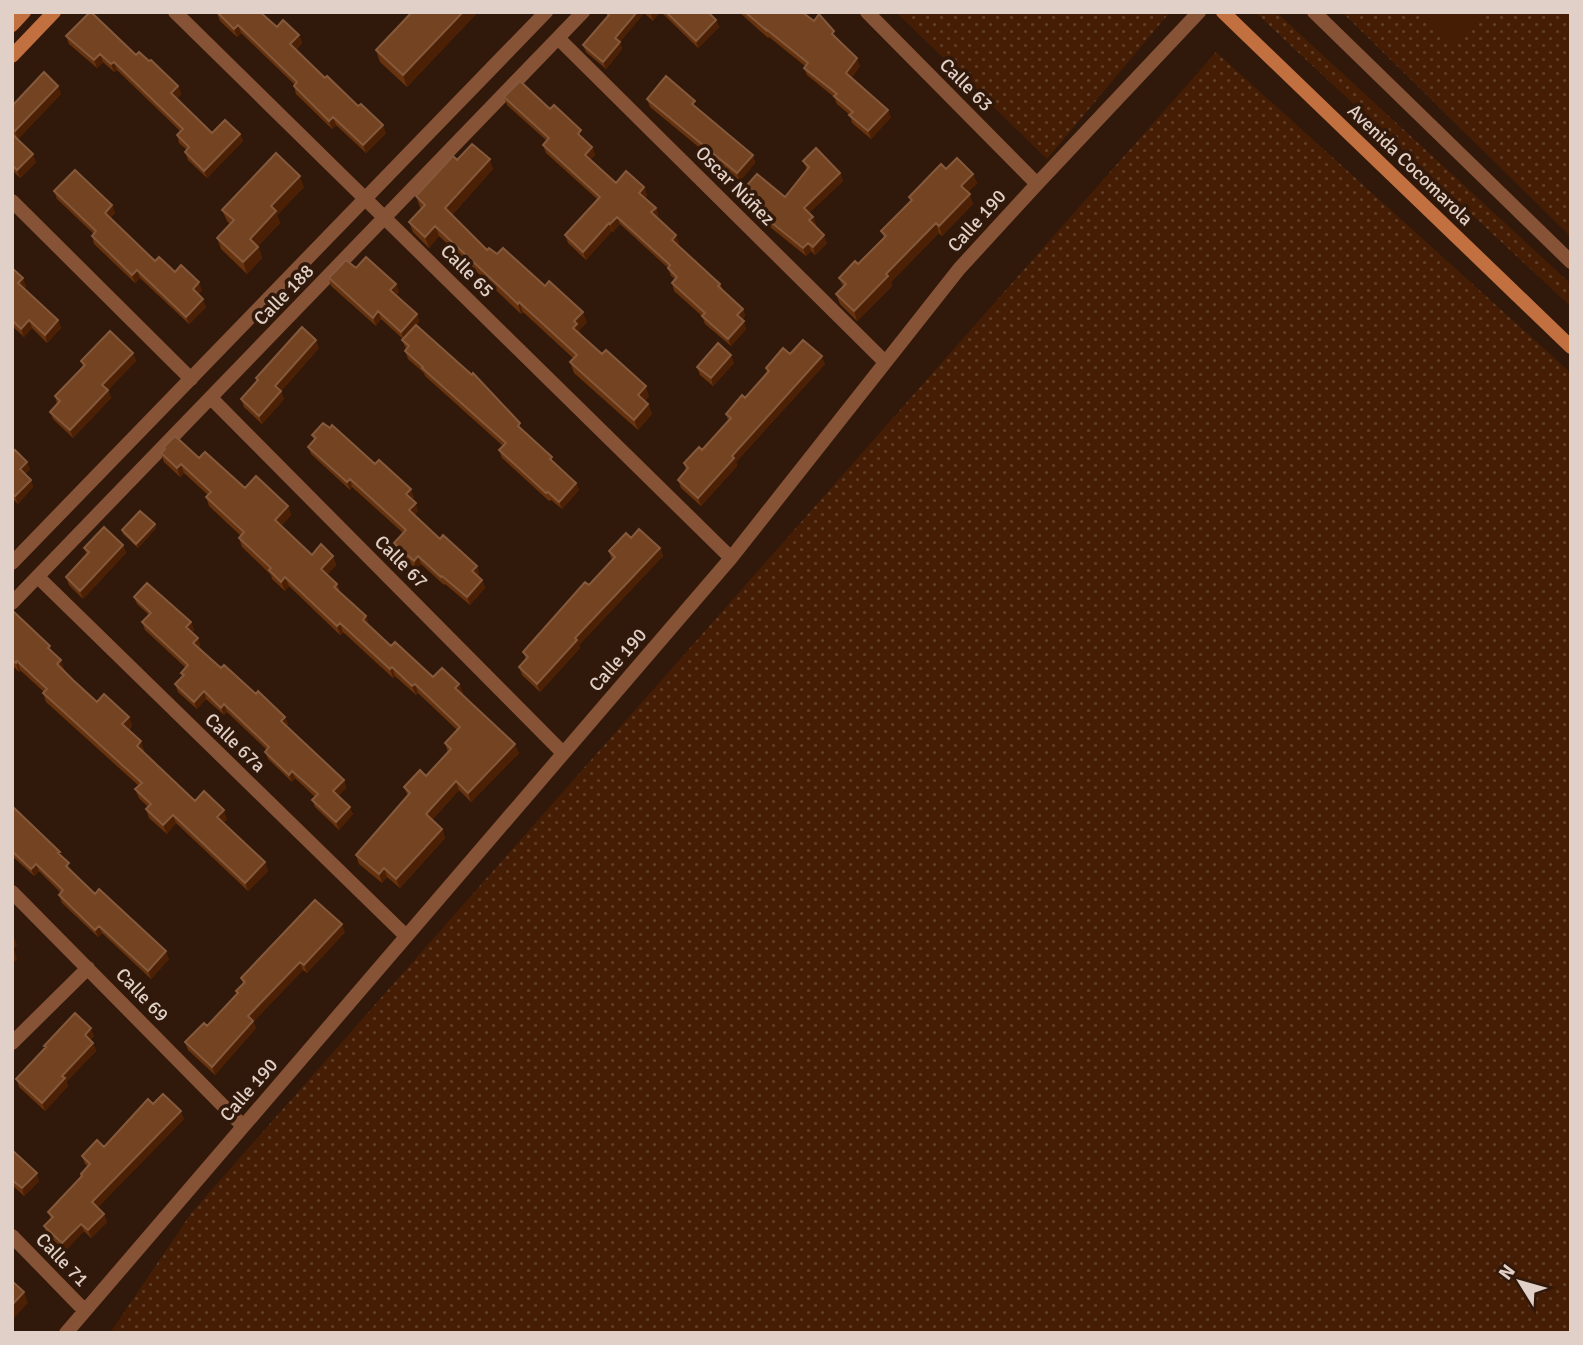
<svg xmlns="http://www.w3.org/2000/svg" width="1583" height="1345" font-family="Signika,sans-serif">
  <style>
    .grass { fill: url(#grass-dots) }
    .park { fill: #441d04 }
    .lines { fill: none; stroke-linecap: round; stroke-linejoin: round }
    .street { stroke: #875337; stroke-width: 14 }
    .secondary { stroke: #c27040; stroke-width: 14 }
    .wall { fill: #67320e }
    .shaded-wall { fill: #4c2004 }
    .building { fill: #744322; stroke: #85593c; stroke-width: 2 }
    .labels { text-anchor: middle; dominant-baseline: central; stroke-width: 7; stroke-linejoin: round; paint-order: stroke }
    .street-label { font-size: 19px; fill: #e1d0c7; stroke: #30180a }
  </style>
  <defs>
    <pattern id="grass-dots" width="8" height="8" patternUnits="userSpaceOnUse" patternTransform="scale(1.75)"><rect width="8" height="8" fill="#441d04"/><path d="M2 2h.1M6 6h.1" fill="none" stroke="#5f3d27" stroke-width="1.8" stroke-linecap="round"/></pattern>
  </defs>
  <rect width="100%" height="100%" fill="#30180a"/>
  <path class="grass" d="M896,12H1170L1047,159Z
    M1255,12H1276L1571,284V307Z
    M1342,12H1571V237Z
    M1216,52L1571,373V1331L1569,1333H110L192,1212Z"/>
  <path class="park" d="M1416,12H1481L1451,45Z"/>
  <g class="lines">
    <path class="street" d="M175,12L731,558
      M867,12L1037,184
      M1314,12L1571,262
      M558,38L885,362
      M12,201L191,379
      M211,398L563,753
      M12,563L546,12
      M38,577L406,936
      M12,603L583,12
      M12,892L243,1126
      M12,1043L88,968
      M12,1236L85,1311
      M66,1333L731,558L959,269L1037,184L1199,12"/>
    <path class="secondary" d="M1223,12L1571,347
      M12,25L24,12
      M12,56L54,12"/>
  </g>
  <path class="wall" d="M412,12H478L407,87L380,62L376,50Z
    M608,12H660L653,21L644,13L620,42L622,49L606,69L586,52L583,45L608,16Z
    M661,12H708L716,20L719,27L698,48Z
    M739,12H802L837,38L860,66L851,78L891,117L871,139L852,123L850,115L837,104L834,97L807,75L804,68L805,66L769,37L768,38Z
    M217,13L277,27L299,35L302,43L296,50L325,78L386,133L366,153L336,125L332,129L296,94L294,86L295,85L241,33L237,37L220,21Z
    M66,36L136,55L178,86L181,94L177,98L212,133L240,134L243,141L207,178L188,160L185,152L187,150L179,143L177,135L180,131L117,70L114,72L103,62L97,68L69,44Z
    M61,94L18,139L12,134V106Z
    M504,97L584,138V139L592,147L595,155L590,160L616,183L644,187L647,195L645,198L656,208L658,215L657,217L679,243L677,245L720,284L723,290L743,309L745,316L742,320L746,329L731,346L705,324L702,316L674,291L672,283L675,279L671,276L668,268L620,224L613,232L612,231L586,260L568,243L565,235L597,199L546,153L543,145L547,141L507,105Z
    M647,99L698,109L753,155L755,163L740,181L650,107Z
    M12,134L36,162L20,178L12,170Z
    M457,160L493,169L452,215L487,250L497,254L545,286L587,322L579,330L580,335L649,396L645,401L648,404L652,414L638,430L574,373L570,362L574,359L523,312L521,314L439,236L429,248L413,232L409,222L421,208L420,207L416,196Z
    M803,161L840,173L843,181L809,213L813,217L816,225L814,226L827,243L815,255L811,251L806,256L770,227L768,221L744,200L741,192L785,197L807,170Z
    M946,169L973,174L977,183L968,192L973,204L942,236L939,233L891,282L892,286L857,321L840,304L836,294L843,287L839,278L858,264L884,238L881,231L911,201L909,197Z
    M304,187L277,215L280,223L258,246L262,258L247,274L221,249L217,238L230,224L227,221L222,210Z
    M54,191L112,205L115,213L110,218L155,261L175,272L202,290L198,294L206,307L189,324L140,278L135,283L94,244L92,236L94,234L57,199Z
    M12,268L26,286L24,288L58,320L61,328L47,343L32,328L24,337L12,326Z
    M356,268L396,284L399,292L395,295L417,314L419,322L416,325L523,431L554,463L576,483L579,490L562,509L551,500L549,501L502,458L499,450L503,446L425,376L424,373L408,359L405,351L406,349L402,340L403,339L381,319L376,326L331,286L329,278Z
    M319,348L281,391L284,399L262,424L244,407L241,399L257,381L256,378Z
    M133,353L136,361L108,390L111,398L73,438L53,419L50,412L57,404L55,396L83,367L81,361Z
    M790,354L825,364L736,462L737,466L701,506L681,488L678,480L686,470L684,463L702,450L728,420L726,414L745,398L767,373L766,368Z
    M734,363L713,386L700,375L697,367Z
    M312,435L375,464L414,497L411,499L418,511L414,515L440,539L477,566L479,574L477,576L482,580L485,588L470,605L445,584L444,585L421,564L416,569L397,551L394,543L403,533L352,487L350,490L311,454L308,447L314,440Z
    M164,447L199,458L245,488L288,506L291,515L281,526L312,555L333,556L336,565L327,575L337,584L340,592L366,616L369,625L391,646L433,677L459,684L463,693L462,694L519,753L471,802L459,790L432,820L442,829L445,838L400,888L387,877L382,883L359,864L356,855L408,796L404,787L426,776L448,753L445,743L457,730L418,693L416,695L395,676L393,678L343,632L340,635L289,586L285,591L272,579L271,575L242,547L239,538L241,536L209,506L206,497L208,495L184,473L180,477L164,462L161,453L164,449Z
    M12,453L30,469L25,474L31,480L33,487L18,504L12,498Z
    M155,524L156,528L138,548L123,534L122,530Z
    M631,538L660,548L663,556L579,645L580,648L540,692L522,675L519,667L526,660L523,652L589,585L612,560L609,551Z
    M123,545L126,553L83,599L69,585L66,577L87,555L84,548Z
    M134,597L191,622L194,630L192,632L198,638L200,645L199,647L221,668L285,717L288,724L286,726L344,780L346,788L338,796L353,814L339,830L315,807L312,800L315,797L295,778L292,782L268,759L265,752L267,750L227,712L224,715L206,699L197,709L178,692L175,684L182,677L181,673L186,668L145,630L142,622L149,615L137,604Z
    M12,614L52,652L64,669L63,670L97,702L129,717L132,726L129,730L144,750L143,751L195,801L227,819L223,823L265,862L268,871L248,891L176,823L167,834L149,818L146,809L148,807L139,798L135,789L139,786L46,702L43,693L44,692L20,670L19,672L12,665Z
    M12,806L62,856L71,871L169,959L151,979L102,933L98,937L62,903L59,895L61,893L39,871L34,876L12,856Z
    M345,932L307,973L303,970L253,1022L256,1028L215,1075L188,1050L185,1042L207,1026L237,994L236,991L243,984L241,978Z
    M94,1036L90,1040L93,1043L96,1051L66,1082L68,1086L45,1111L19,1087L16,1079L45,1048L44,1046Z
    M153,1104L184,1119L97,1208L104,1214L107,1222L91,1238L84,1231L65,1251L47,1234L44,1226L51,1219L48,1212L82,1177L81,1174L88,1167L85,1164L82,1156L104,1147Z
    M12,1150L39,1181L24,1196L12,1185Z"/>
  <path class="shaded-wall" d="M463,12H478L407,87L403,75Z
    M637,12H644V13L620,42L622,49L606,69L603,62L615,38Z
    M652,12H660L653,21L651,14Z
    M716,20L719,27L698,48L696,41Z
    M238,25L241,33L237,37L234,29Z
    M299,35L302,43L293,52L290,44Z
    M100,54L103,62L97,68L94,60Z
    M857,58L860,66L848,81L846,73Z
    M114,62L117,70L114,72L111,64Z
    M58,86L61,94L18,139L15,131Z
    M178,86L181,94L174,101L171,93Z
    M888,110L891,117L871,139L868,131Z
    M333,117L336,125L332,129L329,121Z
    M383,125L386,133L366,153L363,145Z
    M240,134L243,141L207,178L204,171Z
    M592,147L595,155L588,163L585,155Z
    M33,154L36,162L20,178L17,170Z
    M753,155L755,163L740,181L737,173Z
    M490,159L493,169L448,219L445,208Z
    M840,173L843,181L806,216L804,208Z
    M973,174L977,183L965,196L961,186Z
    M300,176L304,187L277,215L280,223L254,250L250,239L271,206Z
    M644,187L647,195L642,201L639,193Z
    M970,194L973,204L942,236L939,226Z
    M112,205L115,213L108,221L105,213Z
    M656,208L658,215L654,220L651,212Z
    M617,217L620,224L613,232L610,224Z
    M813,217L816,225L812,228L809,220Z
    M609,223L612,231L586,260L583,252Z
    M936,223L939,233L891,282L892,286L857,321L854,311L886,274Z
    M435,226L439,236L429,248L425,237Z
    M676,235L679,243L675,247L672,240Z
    M824,235L827,243L815,255L813,247Z
    M808,243L811,251L806,256L803,248Z
    M258,247L262,258L247,274L243,262Z
    M137,270L140,278L135,283L132,275Z
    M23,278L26,286L21,291L18,283Z
    M199,282L202,290L195,297L193,289Z
    M396,284L399,292L393,298L390,290Z
    M203,299L206,307L189,324L186,317Z
    M519,302L523,312L521,314L518,304Z
    M743,309L745,316L740,323L737,315Z
    M378,311L381,319L376,326L373,318Z
    M583,312L587,322L579,330L581,334L577,339L573,328L574,321Z
    M417,314L419,322L404,340L401,332Z
    M29,320L32,328L24,337L21,329Z
    M58,320L61,328L47,343L45,335Z
    M744,321L746,329L731,346L728,339Z
    M316,340L319,348L278,394L275,386Z
    M133,353L136,361L105,393L102,385Z
    M731,355L734,363L713,386L711,378Z
    M822,356L825,364L736,462L737,466L701,506L698,498L732,456Z
    M646,386L649,396L641,405L638,395Z
    M108,390L111,398L73,438L70,430Z
    M281,391L284,399L262,424L259,416Z
    M648,404L652,414L638,430L634,420Z
    M27,462L30,469L23,477L20,469Z
    M181,464L184,473L180,477L177,468Z
    M350,479L352,487L350,490L347,482Z
    M31,480L33,487L18,504L15,496Z
    M576,483L579,490L562,509L559,502Z
    M411,489L414,497L409,502L406,494Z
    M416,503L418,511L412,518L409,510Z
    M288,506L291,515L278,529L275,520Z
    M155,524L156,528L138,548L136,544Z
    M123,545L126,553L83,599L80,591Z
    M660,548L663,556L579,645L580,648L540,692L537,684L575,638Z
    M333,556L336,565L324,578L321,569Z
    M418,556L421,564L416,569L414,561Z
    M477,566L479,574L475,579L472,571Z
    M285,577L289,586L285,591L281,582Z
    M482,580L485,588L470,605L467,597Z
    M366,616L369,625L363,620Z
    M191,622L194,630L189,635L186,627Z
    M340,623L343,632L340,635L337,626Z
    M198,638L200,645L196,650L193,643Z
    M61,660L64,669L60,673L57,664Z
    M17,661L20,670L19,672L16,663Z
    M392,667L395,676L393,678L390,669Z
    M415,684L418,693L416,695L412,686Z
    M459,684L463,693L459,697L455,688Z
    M204,691L206,699L197,709L194,702Z
    M224,704L227,712L224,715L221,708Z
    M129,717L132,726L126,733L122,724Z
    M285,717L288,724L283,729L281,721Z
    M141,741L144,750L140,754L137,746Z
    M515,744L519,753L471,802L468,793Z
    M292,771L295,778L292,782L289,775Z
    M344,780L346,788L336,799L333,791Z
    M456,781L459,790L429,823L426,814Z
    M350,807L353,814L339,830L336,822Z
    M224,810L227,819L220,826L217,817Z
    M173,815L176,823L167,834L163,825Z
    M442,829L445,838L400,888L396,879Z
    M265,862L268,871L248,891L245,883Z
    M36,864L39,871L34,876L31,869Z
    M384,868L387,877L382,883L379,874Z
    M342,924L345,932L307,973L304,965Z
    M99,926L102,933L98,937L95,930Z
    M13,935L17,945L14,949L17,959L12,965V936Z
    M166,951L169,959L151,979L148,971Z
    M300,962L303,970L253,1022L256,1028L215,1075L212,1067L248,1016Z
    M91,1028L94,1036L88,1042L85,1035Z
    M93,1043L96,1051L66,1082L68,1086L45,1111L42,1103L62,1076Z
    M181,1111L184,1119L95,1210L92,1202Z
    M37,1173L39,1181L24,1196L22,1188Z
    M104,1214L107,1222L91,1238L88,1230Z
    M81,1224L84,1231L65,1251L62,1243Z
    M24,1292L28,1303L12,1320V1305Z"/>
  <path class="building" d="M90,12H91L136,55L139,52L149,61L151,60L178,86L171,93L212,133L225,120L240,134L204,171L185,152L189,147L177,135L183,129L114,62L111,64L100,54L94,60L66,36Z
    M217,12H260L277,27L283,20L299,35L290,44L325,78L327,76L358,106L361,104L383,125L363,145L333,117L329,121L294,86L297,82L238,25L234,29Z
    M412,12H463L403,75L376,50Z
    M608,12H637L615,38L620,42L603,62L583,45L609,15L607,13Z
    M666,12H708L716,20L696,41Z
    M745,12H802L814,21L819,14L834,31L832,34L857,58L846,73L888,110L868,131L849,115L853,112L834,96L837,94L804,68L808,63L766,29V30Z
    M44,72L58,86L15,131L12,129V106Z
    M666,76L695,101L692,104L753,155L737,173L647,99Z
    M520,81L550,109L554,105L581,130L578,134L592,147L585,155L616,183L626,171L644,187L639,193L656,208L651,212L676,235L672,240L720,284L718,286L743,309L737,315L744,321L728,339L702,316L705,313L672,283L677,277L668,268L670,265L617,217L610,224L609,223L583,252L565,235L600,197L543,145L549,138L504,97Z
    M12,134L33,154L17,170L12,165Z
    M472,144L490,159L445,208L487,250L489,248L497,254L503,248L545,286L549,281L583,312L574,321L577,324L573,328L602,354L606,350L646,386L638,395L648,404L634,420L570,362L577,355L519,302L518,304L435,226L425,237L409,222L425,205L416,196L453,156L457,160Z
    M816,148L840,173L804,208L813,217L809,220L824,235L813,247L808,243L803,248L767,219L769,217L741,192L757,174L785,197L809,167L803,161Z
    M276,153L300,176L271,206L276,211L250,239L258,247L243,262L217,238L234,220L222,210Z
    M957,158L973,174L961,186L970,194L939,226L936,223L886,274L888,276L854,311L836,294L846,284L839,278L855,261L858,264L886,236L881,231L912,200L909,197L941,164L946,169Z
    M75,170L112,205L105,213L155,261L159,257L175,272L181,265L199,282L193,289L203,299L186,317L137,270L132,275L92,236L96,231L54,191Z
    M366,257L396,284L390,290L417,314L401,332L378,311L373,318L329,278L346,260L356,268Z
    M12,268L23,278L18,283L58,320L45,335L29,320L21,329L12,320Z
    M416,325L472,375L473,373L520,423L518,426L552,457L550,459L576,483L559,502L548,492L546,493L499,450L506,443L422,368L423,367L405,351L409,346L402,340Z
    M302,327L316,340L275,386L281,391L259,416L241,399L258,380L256,378Z
    M110,331L133,353L102,385L108,390L70,430L50,412L60,401L55,396L85,365L81,361Z
    M803,340L822,356L732,456L734,458L698,498L678,480L688,468L684,463L699,447L702,450L731,418L726,414L742,395L745,398L769,371L766,368L783,348L790,354Z
    M718,343L731,355L711,378L697,367Z
    M323,423L330,428L332,425L375,464L379,460L411,489L406,494L416,503L409,510L440,539L443,535L477,566L472,571L482,580L467,597L442,576L441,577L418,556L414,561L394,543L406,530L350,479L347,482L308,447L316,438L312,435Z
    M175,436L199,458L205,452L245,488L256,476L288,506L275,520L312,555L321,544L333,556L321,569L337,584L334,587L366,616L363,620L391,646L395,642L433,677L442,668L459,684L455,688L515,744L468,793L456,781L426,814L442,829L396,879L384,868L379,874L356,855L410,793L404,787L420,770L426,776L451,749L445,743L460,727L415,684L412,686L392,667L390,669L340,623L337,626L285,577L281,582L269,570L271,568L239,538L244,532L206,497L211,492L181,464L177,468L161,453L165,449L164,447Z
    M15,450L27,462L20,469L31,480L15,496L12,493V453Z
    M140,511L155,524L136,544L122,530Z
    M104,527L123,545L80,591L66,577L89,552L84,548Z
    M639,529L660,548L575,638L577,640L537,684L519,667L528,657L523,652L585,582L589,585L615,557L609,551L626,533L631,538Z
    M147,583L191,622L186,627L198,638L193,643L221,668L224,665L256,694L258,691L285,717L281,721L344,780L333,791L350,807L336,822L312,800L318,794L292,771L289,775L265,752L269,747L224,704L221,708L204,691L194,702L175,684L184,675L181,673L188,665L142,622L151,613L134,597Z
    M14,612L50,646L48,648L61,660L57,664L73,680L97,702L104,694L129,717L122,724L141,741L137,746L195,801L204,791L224,810L217,817L265,862L245,883L173,815L163,825L146,809L151,804L135,789L142,783L43,693L47,689L17,661L16,663L12,660V614Z
    M12,806L60,852L58,853L69,863L66,866L95,894L99,889L166,951L148,971L99,926L95,930L59,895L63,890L36,864L31,869L12,851Z
    M315,900L342,924L304,965L300,962L248,1016L253,1021L212,1067L185,1042L204,1023L207,1026L238,993L236,991L245,982L241,978Z
    M75,1013L91,1028L85,1035L93,1043L62,1076L65,1078L42,1103L16,1079L46,1047L44,1046Z
    M163,1094L181,1111L92,1202L104,1214L88,1230L81,1224L62,1243L44,1226L53,1217L48,1212L82,1176L81,1174L90,1164L82,1156L97,1140L104,1147L148,1099L153,1104Z
    M12,1150L37,1173L22,1188L12,1180Z
    M12,1281L24,1292L12,1305Z"/>
  <g class="labels">
    <g class="street-label">
      <text transform="translate(966 85) rotate(45)">Calle 63</text>
      <text transform="translate(1410 165) rotate(44)">Avenida Cocomarola</text>
      <text transform="translate(735 186) rotate(45)">Oscar Núñez</text>
      <text transform="translate(977 221) rotate(-48)">Calle 190</text>
      <text transform="translate(467 271) rotate(45)">Calle 65</text>
      <text transform="translate(284 295) rotate(-46)">Calle 188</text>
      <text transform="translate(401 562) rotate(45)">Calle 67</text>
      <text transform="translate(618 660) rotate(-49)">Calle 190</text>
      <text transform="translate(235 743) rotate(44)">Calle 67a</text>
      <text transform="translate(142 995) rotate(46)">Calle 69</text>
      <text transform="translate(249 1090) rotate(-49)">Calle 190</text>
      <text transform="translate(62 1260) rotate(46)">Calle 71</text>
    </g>
  </g>
  <rect width="1583" height="1345" fill="none" stroke="#e1d0c7" stroke-width="28"/>
  <g transform="translate(1520 1282) rotate(307)" stroke="#30180a" stroke-width="5" paint-order="stroke">
  <path d="M0-5L12 26L0 18L-12 26Z" fill="#e1d0c7"/>
  <text y="-10" font-size="19" font-weight="bold" text-anchor="middle" fill="#e1d0c7">N</text>
  </g>
</svg>
